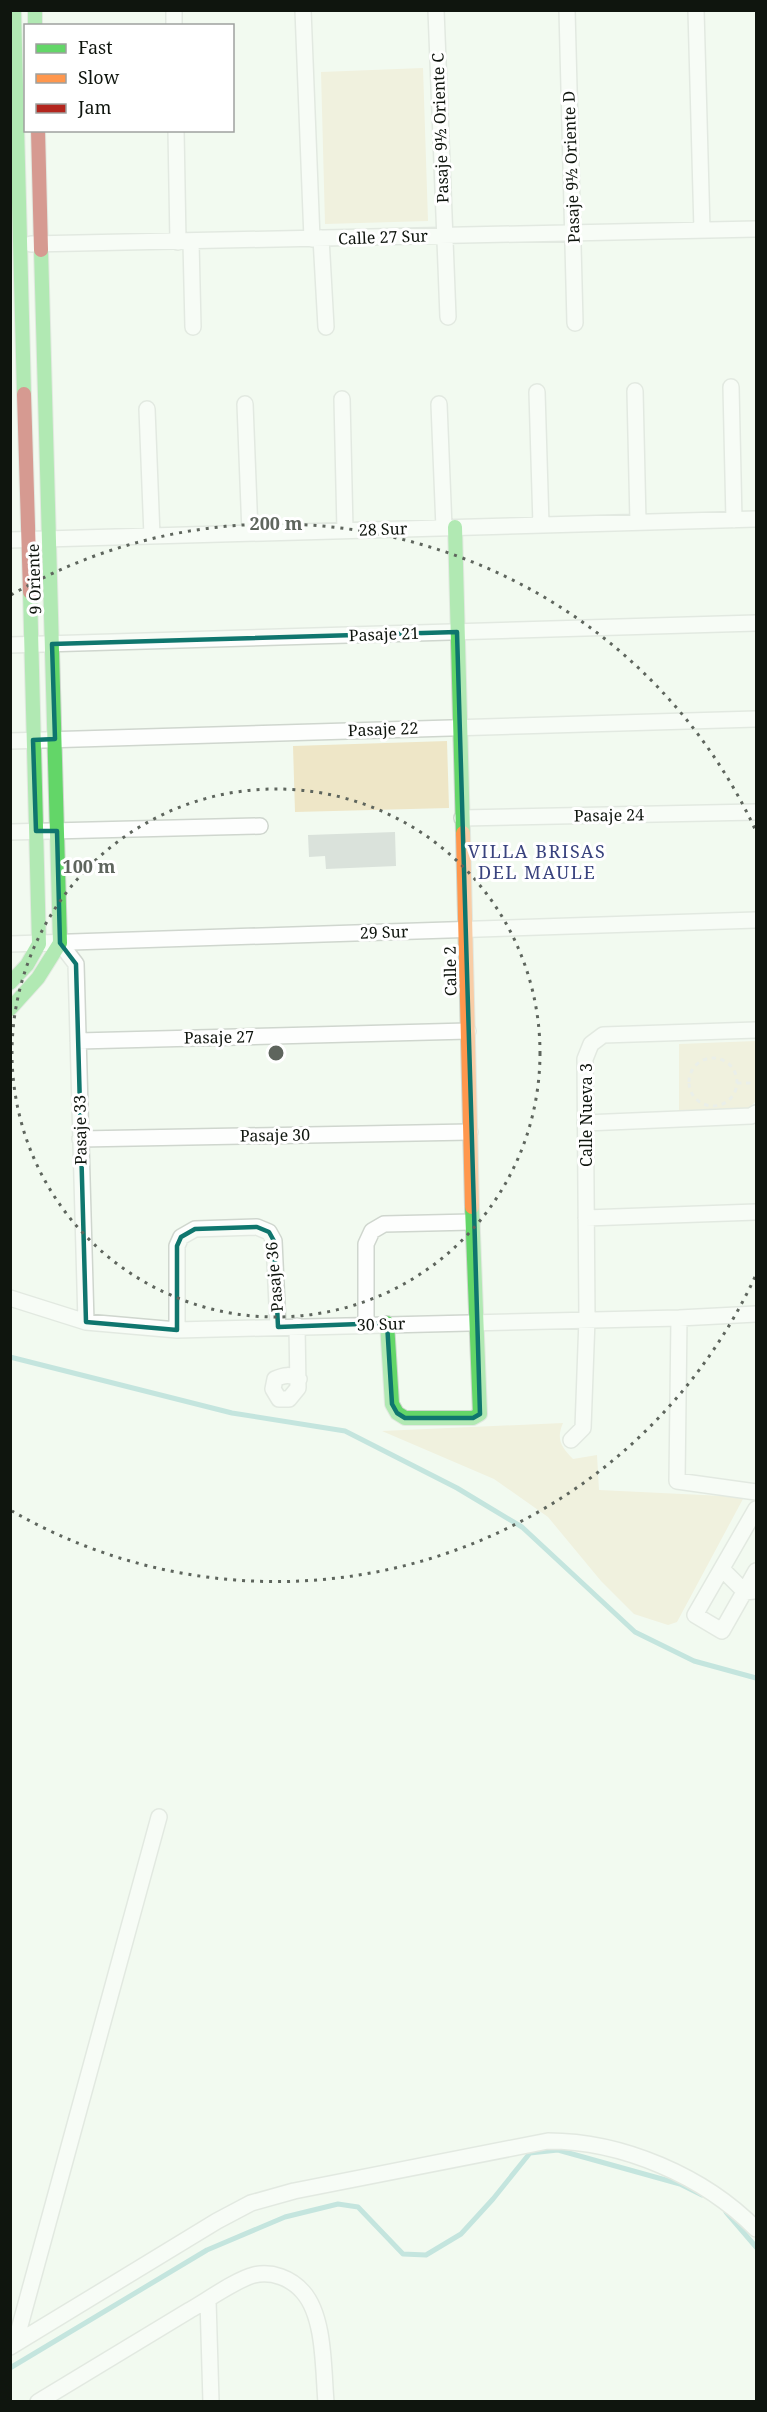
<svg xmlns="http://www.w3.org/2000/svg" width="767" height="2412" font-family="'Noto Serif',serif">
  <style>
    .green { fill: #eee6c7 }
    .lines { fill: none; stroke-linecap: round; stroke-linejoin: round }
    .stream { stroke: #8dccc8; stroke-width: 5 }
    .building { fill: #dae2db }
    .street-casing { stroke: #cfd6ce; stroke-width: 18 }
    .fast-casing { stroke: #cfd6ce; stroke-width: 16 }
    .slow-casing { stroke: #cfd6ce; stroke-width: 16 }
    .jam-casing { stroke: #cfd6ce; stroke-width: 16 }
    .path { stroke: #dfe2df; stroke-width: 3; stroke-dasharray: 4.5 4.5; stroke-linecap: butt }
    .street { stroke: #fdfefd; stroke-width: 15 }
    .fast { stroke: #63d668; stroke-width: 14 }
    .slow { stroke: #ff974d; stroke-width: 14 }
    .jam { stroke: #b3261e; stroke-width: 14 }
    .marked { fill: none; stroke: #0f766e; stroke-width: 4.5; stroke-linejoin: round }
    .ring { fill: none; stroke: #5e655d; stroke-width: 3; stroke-dasharray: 3 6 }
    .labels { text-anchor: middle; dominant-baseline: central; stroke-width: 6; stroke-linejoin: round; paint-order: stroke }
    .street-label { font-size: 16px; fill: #0f150e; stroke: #fff }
    .neighbourhood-label { font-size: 18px; letter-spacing: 1.5px; fill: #39437e; stroke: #fff }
    .centre { fill: #5e655d; stroke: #fff; stroke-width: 3 }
    .ring-label { font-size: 18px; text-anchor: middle; font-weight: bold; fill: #5e655d; stroke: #fff; stroke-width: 6; stroke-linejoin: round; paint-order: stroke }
  </style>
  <rect width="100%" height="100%" fill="#f2faf0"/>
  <path class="green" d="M423,68L428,221L325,224L321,72Z
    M447,741L449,808L295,812L293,746Z
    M756,1041V1101L747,1110H679V1044Z
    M563,1423C556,1439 561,1447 573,1459L597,1455L599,1490L744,1497L677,1622L668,1625L634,1614L601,1581L548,1517L494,1479L382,1431Z"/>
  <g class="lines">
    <path class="stream" d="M10,1357L232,1413L345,1431L457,1488L522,1527L635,1632L694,1661L756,1678
      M726,2212L756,2247
      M10,2368L207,2250L285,2217L338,2204L358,2207L403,2254L426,2255L461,2234L493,2199L530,2153L558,2150L680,2184L702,2195"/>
  </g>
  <path class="building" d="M395,832L396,866L326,869L325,856L309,857L308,835Z"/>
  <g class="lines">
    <defs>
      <path id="street" d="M174,10V26
        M303,10L312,239
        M436,10L448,317
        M567,10L575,323
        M696,10L702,230
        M176,130L178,242
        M321,238L326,327
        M191,242L193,327
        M31,244L756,229
        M731,387L734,520
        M635,391L638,522
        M537,392L541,525
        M342,399L345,530
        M245,404L250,533
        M439,404L444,528
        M147,409L152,536
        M10,540L756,519
        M10,645L756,623
        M10,741L756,719
        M462,818L756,812
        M10,832L260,826
        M60,943L76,964L86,1322
        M10,944L756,920
        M78,1041L468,1031
        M585,1123L751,1116L756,1113
        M80,1139L470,1132
        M586,1218L756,1212
        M10,1298L86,1322L177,1330L679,1318L756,1314
        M679,1318L677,1481L756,1492
        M366,1324V1244L372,1231L384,1224L472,1222
        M297,1326L298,1388L289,1399H279L273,1389L275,1379C284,1375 290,1374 299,1379
        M177,1330V1246L181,1237L195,1229L257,1227L269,1232L274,1241L278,1327
        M571,1440L583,1428L587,1319L585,1059L591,1044L603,1035L756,1030
        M756,1509L695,1615L722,1631L756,1571
        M722,1569L745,1592L754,1591
        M208,2300L211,2402
        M15,2344L159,1817
        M10,2347L217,2221L251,2203L294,2191L548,2141C622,2141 704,2176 756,2229
        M38,2402C89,2371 139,2341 190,2310C206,2301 237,2279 254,2275C272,2271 291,2278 303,2292C325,2317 323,2369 326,2402"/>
      <path id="fast" d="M14,10L24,394
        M35,10V26
        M455,527L463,833
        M10,983L27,965L39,944L30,592
        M10,1009L38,978L60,943L41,250
        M387,1323L392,1404L397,1413L405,1418H473L480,1414L472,1207"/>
      <path id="slow" d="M463,833L472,1207"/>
      <path id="jam" d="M38,130L41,250
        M24,394L30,592"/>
    </defs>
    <use href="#street" class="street-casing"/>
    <use href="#fast" class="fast-casing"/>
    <use href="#slow" class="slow-casing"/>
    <use href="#jam" class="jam-casing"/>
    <path class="path" d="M689 1082a24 24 0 1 1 48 0a24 24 0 1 1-48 0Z
      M737,1083H756"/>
    <use href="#street" class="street"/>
    <use href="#fast" class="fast"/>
    <use href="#slow" class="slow"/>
    <use href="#jam" class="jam"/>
  </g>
  <path d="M0 0H767V2412H0ZM457,632L480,1414L473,1418H405L397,1413L392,1404L387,1323L278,1327L274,1241L269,1232L257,1227L195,1229L181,1237L177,1246V1330L86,1322L76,964L60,943L57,831H36L33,740L55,739L52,644Z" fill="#f2faf0" fill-opacity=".55" fill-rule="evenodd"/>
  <path class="marked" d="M457,632L480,1414L473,1418H405L397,1413L392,1404L387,1323L278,1327L274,1241L269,1232L257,1227L195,1229L181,1237L177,1246V1330L86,1322L76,964L60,943L57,831H36L33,740L55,739L52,644Z"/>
  <g class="ring">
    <circle cx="276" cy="1053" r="264"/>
    <path d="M755 1277A529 529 0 0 1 12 1511M11 595A529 529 0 0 1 755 829"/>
  </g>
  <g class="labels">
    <g class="street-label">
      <text transform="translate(440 128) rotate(-92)">Pasaje 9½ Oriente C</text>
      <text transform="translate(571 167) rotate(-92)">Pasaje 9½ Oriente D</text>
      <text transform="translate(383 237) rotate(-2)">Calle 27 Sur</text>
      <text transform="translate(383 529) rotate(-2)">28 Sur</text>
      <text transform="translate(34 579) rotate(-92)">9 Oriente</text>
      <text transform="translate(384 634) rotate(-2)">Pasaje 21</text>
      <text transform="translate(383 729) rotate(-2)">Pasaje 22</text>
      <text transform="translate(609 815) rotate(-1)">Pasaje 24</text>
      <text transform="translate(384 932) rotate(-2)">29 Sur</text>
      <text transform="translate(450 971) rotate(-91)">Calle 2</text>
      <text transform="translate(219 1037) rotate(-1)">Pasaje 27</text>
      <text transform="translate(586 1115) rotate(-90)">Calle Nueva 3</text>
      <text transform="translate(80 1130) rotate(-91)">Pasaje 33</text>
      <text transform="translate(275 1135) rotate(-1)">Pasaje 30</text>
      <text transform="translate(274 1277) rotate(-95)">Pasaje 36</text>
      <text transform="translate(381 1324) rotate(-2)">30 Sur</text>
    </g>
    <g class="neighbourhood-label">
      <text x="537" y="851">VILLA BRISAS<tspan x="537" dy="21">DEL MAULE</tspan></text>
    </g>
  </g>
  <circle cx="276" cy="1053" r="9" class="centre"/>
  <g class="ring-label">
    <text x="276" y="530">200 m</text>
    <text x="89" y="873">100 m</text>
  </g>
  <rect width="767" height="2412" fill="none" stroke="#0f150e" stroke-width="24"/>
  <rect x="24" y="24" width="210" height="108" fill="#ffffff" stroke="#9fa19f" stroke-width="1.5"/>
  <rect x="36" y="44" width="30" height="9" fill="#63d668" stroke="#9fa19f" stroke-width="1.5"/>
  <text x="78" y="54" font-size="18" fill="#0f150e">Fast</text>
  <rect x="36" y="74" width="30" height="9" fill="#ff974d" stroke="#9fa19f" stroke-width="1.5"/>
  <text x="78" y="84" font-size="18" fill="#0f150e">Slow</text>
  <rect x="36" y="104" width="30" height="9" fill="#b3261e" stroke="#9fa19f" stroke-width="1.5"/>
  <text x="78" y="114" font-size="18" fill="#0f150e">Jam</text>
</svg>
